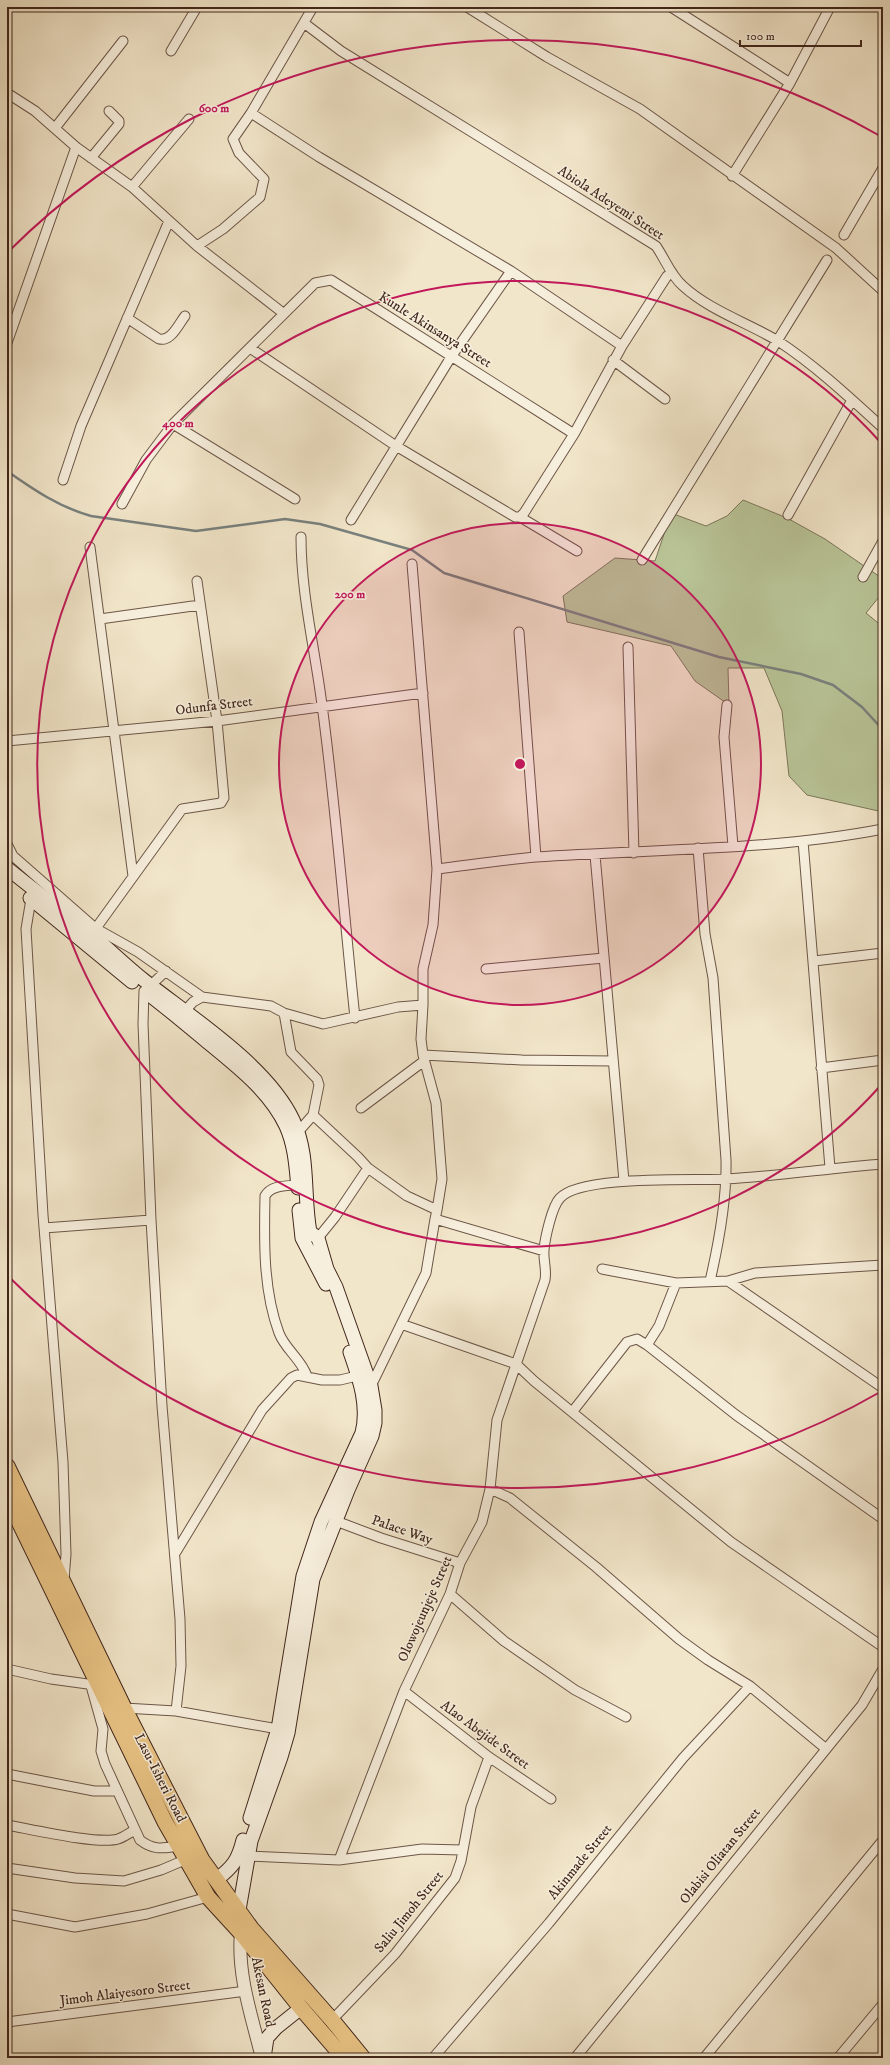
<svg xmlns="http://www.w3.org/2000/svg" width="890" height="2065" font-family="'IM FELL DW Pica',serif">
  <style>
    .green { fill: #b9c598; stroke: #7c765a }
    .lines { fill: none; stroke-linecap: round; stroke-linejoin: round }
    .stream { stroke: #79817e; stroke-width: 2.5 }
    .minor-casing { stroke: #6c5647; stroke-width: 11 }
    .tertiary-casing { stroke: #6c5647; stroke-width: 14 }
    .secondary-casing { stroke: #40261b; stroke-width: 15 }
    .primary-casing { stroke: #40261b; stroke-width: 17 }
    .minor { stroke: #f7efdd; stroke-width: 9 }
    .tertiary { stroke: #f7efdd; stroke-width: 12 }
    .secondary { stroke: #f7efdd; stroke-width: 13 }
    .primary { stroke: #e9c385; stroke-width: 15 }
    .ring { fill: none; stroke: #c2185b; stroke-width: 2 }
    .labels { text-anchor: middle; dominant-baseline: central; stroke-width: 3; stroke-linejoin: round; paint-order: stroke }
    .street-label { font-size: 14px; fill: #40261b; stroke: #f7efdd }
    .centre { fill: #c2185b; stroke: #f7efdd; stroke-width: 2 }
    .ring-label { font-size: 12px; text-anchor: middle; font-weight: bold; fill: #c2185b; stroke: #f7efdd; stroke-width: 3; stroke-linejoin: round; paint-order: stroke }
  </style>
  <rect width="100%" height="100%" fill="#f2e6ca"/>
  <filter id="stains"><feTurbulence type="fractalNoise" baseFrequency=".005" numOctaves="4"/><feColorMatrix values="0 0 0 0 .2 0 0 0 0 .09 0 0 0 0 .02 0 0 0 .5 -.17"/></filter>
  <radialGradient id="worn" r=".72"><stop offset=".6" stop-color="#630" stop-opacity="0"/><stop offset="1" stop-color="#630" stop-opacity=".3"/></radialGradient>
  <path class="green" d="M743,500L787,518L825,539L883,579V592L866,613L883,627V812L807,795L789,776L782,711L764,668H728L729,705L695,681L671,646L567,622L563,596L615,558L655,561L671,513L706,526L727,516Z"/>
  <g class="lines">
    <path class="stream" d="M7,471C34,490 59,507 91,516L196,531L285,519L320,524L412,550L444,573L719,657L801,674L833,685L862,707L883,730"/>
    <defs>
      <path id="minor" d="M467,7L547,57L640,109L836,248L883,291
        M671,7L790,83
        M304,23L341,51L656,246C665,259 671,276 683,286C709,310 748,323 778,341C816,366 849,397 883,428
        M171,51L197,7
        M7,93L35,111L76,147L132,187L197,246L283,313
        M251,113L319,157L511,271L622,346
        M55,128L123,41
        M91,158L119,124V121L109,111
        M732,176L790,83L830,7
        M132,187L189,119
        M844,235L883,168
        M197,246L223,229L260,197L264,179L239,153L233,139L251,113L313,7
        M127,318L159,339C171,342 178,325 185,316
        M7,343L76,147
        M250,348L396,446L515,517H520L577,551
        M613,360L665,399
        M173,424L295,499
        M63,480L81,426L169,221
        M122,504L146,460L173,424L315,283L331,280L574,434
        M788,515L852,400
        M520,517L524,513L574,434L622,346L667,276L672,273
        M351,520L451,357L511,271
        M301,537C301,594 315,649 322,705C336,809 344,914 355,1018
        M90,547L133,876
        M642,560L827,260
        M863,577L883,541
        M100,619L200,605
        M519,632L536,857
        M628,647L634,853
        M727,705L724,737L733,846
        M7,741L217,721L423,693
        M803,841L830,1168
        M7,844L13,856L95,928L138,952L202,997
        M698,848L705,934L713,978L726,1160C727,1200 719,1242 710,1281
        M595,855L624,1181
        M437,869C470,865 503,860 536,857C652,849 769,851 883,829
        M31,899L26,929L43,1215L63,1462L66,1554L64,1580
        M91,935L182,809L221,803L224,798L217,721L197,581
        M814,961L883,953
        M486,969L604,958
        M151,985L166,971
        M144,991L143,1024L151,1220L162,1406L180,1619L181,1666L176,1711
        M423,1005L421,1039L423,1055L436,1103L442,1179L437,1210
        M185,1011L193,1002L202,997L271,1006L284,1013L323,1024L398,1007L423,1005V969L433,925L437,869L412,564
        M284,1013L291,1052L317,1079L319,1085L313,1115L298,1132
        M423,1055L522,1060L612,1061
        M821,1068L883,1060
        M361,1108L424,1061
        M313,1115L358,1157L368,1168L407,1196L437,1210L435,1219L544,1251
        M297,1185C286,1186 271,1185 265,1196C264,1241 263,1290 279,1333C285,1349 301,1359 307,1376
        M44,1228L151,1220
        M318,1238L335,1217L368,1168
        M602,1269L676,1283L728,1281L755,1273L883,1265
        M728,1281L883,1388
        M401,1324L516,1364L534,1381L731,1542L883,1647
        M647,1345L659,1326L676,1283
        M371,1386L426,1273L435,1219
        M573,1411L627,1342L637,1339L647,1345L736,1415L883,1519
        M490,1489L510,1498L596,1567L679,1639L708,1660L750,1686L825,1748
        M336,1521L381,1538L460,1563
        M176,1552L262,1410L291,1378L297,1375L322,1380H340L357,1376
        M450,1594L504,1641L575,1690L626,1717
        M7,1669L51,1679L95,1685
        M91,1686L103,1729L101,1751L105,1764L140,1840C154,1851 163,1848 179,1846
        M404,1691L489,1757L551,1799
        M124,1708L176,1711L278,1729
        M7,1774L94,1791H116
        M7,1825C30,1829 98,1845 118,1839C124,1837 129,1833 135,1830
        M247,1856L339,1860L422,1849L462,1850
        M339,1860L404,1691L450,1594L460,1563L482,1522L490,1489L497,1420L545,1280C547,1269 543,1260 544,1250C545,1238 552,1206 560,1198C581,1175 692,1181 726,1179C778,1176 831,1168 883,1164
        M7,1868L75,1878L124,1881L161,1870L187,1859
        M7,1914L75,1927L147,1914L208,1897
        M332,2020L395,1954L455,1878L461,1861L471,1807L489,1757
        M7,2022L246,1991
        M433,2058L549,1923L683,1758L750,1686
        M575,2058L862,1705L883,1669
        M704,2058L883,1840
        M838,2058L883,2004"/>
      <path id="tertiary" d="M241,1933C237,1975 252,2017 262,2058"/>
      <path id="secondary" d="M7,868C35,891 64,912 92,935C110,950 126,966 145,981C191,1017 268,1066 293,1120C310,1155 303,1195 310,1232L318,1238L327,1269L336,1287L371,1386L375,1410V1423L372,1436L348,1490L313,1579L288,1733L281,1757L251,1841L239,1910
        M30,898L132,982
        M151,996C169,1010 187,1025 205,1040C235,1065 269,1090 286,1126C295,1146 296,1167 298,1188
        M299,1210L302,1238L326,1284
        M250,1818L278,1729L303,1576L321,1522L362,1433C369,1405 359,1378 350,1352
        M217,1879C233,1867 238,1860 243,1840
        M264,2058L267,2038L276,2028L301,2008"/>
      <path id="primary" d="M7,1466L124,1708L202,1860L251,1928L332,2020L363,2058
        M7,1497L165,1822L208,1897L241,1933L301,2008L344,2058"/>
    </defs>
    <use href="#minor" class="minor-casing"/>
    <use href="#tertiary" class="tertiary-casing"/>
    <use href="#secondary" class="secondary-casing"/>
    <use href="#primary" class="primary-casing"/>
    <use href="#minor" class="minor"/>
    <use href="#tertiary" class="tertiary"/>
    <use href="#secondary" class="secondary"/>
    <use href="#primary" class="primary"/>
  </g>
  <circle cx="520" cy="764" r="241" fill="#c2185b" fill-opacity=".12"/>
  <g class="ring">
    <circle cx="520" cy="764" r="241"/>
    <path d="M882 1084A483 483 0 1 1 882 444"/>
    <path d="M882 1391A724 724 0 0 1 8 1276M8 252A724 724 0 0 1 882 137"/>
  </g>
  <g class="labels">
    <g class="street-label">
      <text transform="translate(611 203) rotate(33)">Abiola Adeyemi Street</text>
      <text transform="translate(435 330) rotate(32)">Kunle Akinsanya Street</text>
      <text transform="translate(214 706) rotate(-7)">Odunfa Street</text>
      <text transform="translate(402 1530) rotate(19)">Palace Way</text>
      <text transform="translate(425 1609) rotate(-66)">Olowojeunjeje Street</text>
      <text transform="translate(485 1735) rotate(36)">Alao Abejide Street</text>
      <text transform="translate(160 1778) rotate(63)">Lasu-Isheri Road</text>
      <text transform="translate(720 1856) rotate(-51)">Olabisi Oliatan Street</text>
      <text transform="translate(580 1862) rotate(-51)">Akinmade Street</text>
      <text transform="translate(409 1912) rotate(-51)">Saliu Jimoh Street</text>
      <text transform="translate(263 1992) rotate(78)">Akesan Road</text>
      <text transform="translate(125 1993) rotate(-7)">Jimoh Alaiyesoro Street</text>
    </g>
  </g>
  <circle cx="520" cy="764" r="6" class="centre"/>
  <g class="ring-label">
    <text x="214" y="112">600 m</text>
    <text x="178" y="427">400 m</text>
    <text x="350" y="598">200 m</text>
  </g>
  <rect width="890" height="2065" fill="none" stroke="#f2e6ca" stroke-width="24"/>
  <rect x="8" y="8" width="874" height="2049" fill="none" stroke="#40261b" stroke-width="2"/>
  <rect x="12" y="12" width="866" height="2041" fill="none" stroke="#40261b"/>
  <path d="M740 40v6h121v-6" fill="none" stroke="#40261b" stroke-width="2"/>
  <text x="746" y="40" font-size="12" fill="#40261b" stroke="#f7efdd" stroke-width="3" paint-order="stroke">100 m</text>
  <rect width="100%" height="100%" filter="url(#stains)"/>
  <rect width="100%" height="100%" fill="url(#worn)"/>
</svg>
